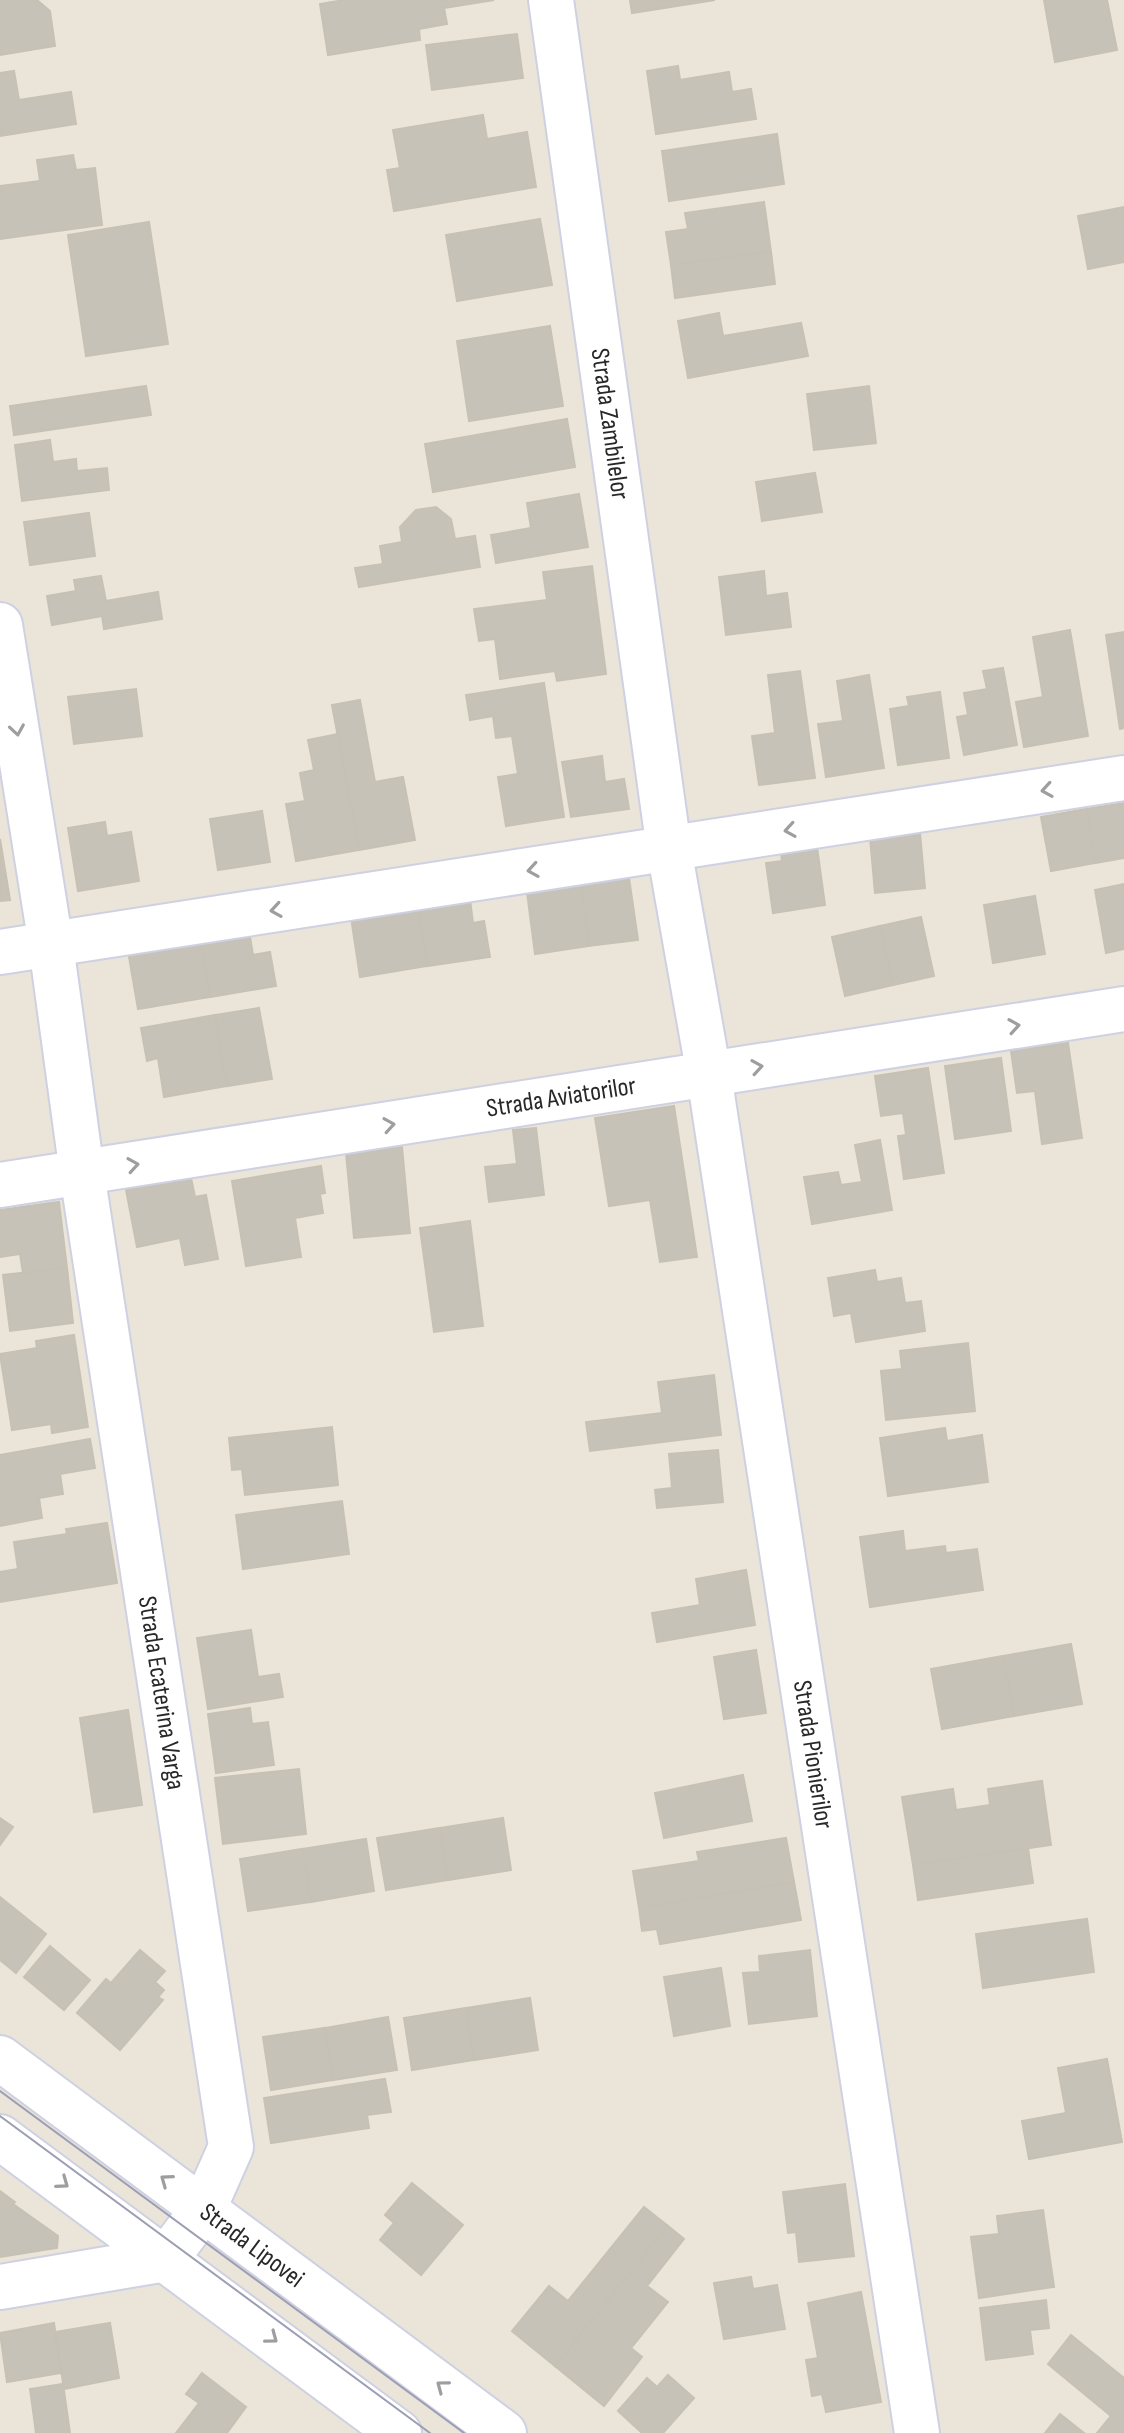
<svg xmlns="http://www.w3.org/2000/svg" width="1124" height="2433" viewBox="0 0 1124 2433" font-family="'Sofia Sans Condensed',sans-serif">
  <rect width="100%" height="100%" fill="#ebe4d9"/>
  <!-- building -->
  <g fill="#c6c2b8" stroke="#c7c1b3" stroke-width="2">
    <polygon points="0,0 37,0 50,11 55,46 0,55"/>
    <polygon points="344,0 494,0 444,8 447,24 419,29 420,40 328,55 320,4"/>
    <polygon points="630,0 715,0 632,13"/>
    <polygon points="1044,0 1107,0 1117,50 1055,62"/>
    <polygon points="517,34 523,78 432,90 426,45"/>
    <polygon points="678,66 680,80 729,72 732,92 751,89 756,119 656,134 647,71"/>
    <polygon points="14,71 19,100 71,92 76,124 0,136 0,73"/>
    <polygon points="483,115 487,139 527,132 536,187 394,211 387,170 400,168 393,130"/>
    <polygon points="777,134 784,184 669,201 662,151"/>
    <polygon points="73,155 76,170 95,168 102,225 0,239 0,186 40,181 37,160"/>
    <polygon points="764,202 771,252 671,265 666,232 688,229 685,213"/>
    <polygon points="1124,207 1124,262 1088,269 1078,216"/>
    <polygon points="540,219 552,285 457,301 446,235"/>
    <polygon points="149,222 168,344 86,356 68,235"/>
    <polygon points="771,252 775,284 675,298 671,265"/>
    <polygon points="719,313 723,336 801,323 808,356 688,378 678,321"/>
    <polygon points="550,326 563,406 469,421 457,341"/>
    <polygon points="146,386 151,415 14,435 10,406"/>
    <polygon points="869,386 876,443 814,450 807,394"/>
    <polygon points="567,419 575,467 433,492 425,444"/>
    <polygon points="50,440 53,462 76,459 77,471 107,468 109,490 22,501 15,445"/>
    <polygon points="815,473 822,512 762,521 756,482"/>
    <polygon points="579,494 588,547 496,563 491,535 531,528 527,503"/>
    <polygon points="436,507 451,519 455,539 475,536 480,567 359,587 355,568 383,564 380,546 402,542 400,527 416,510"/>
    <polygon points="89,513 95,556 30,565 24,522"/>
    <polygon points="592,566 606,674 557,681 555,671 500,679 495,639 479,641 474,609 547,600 543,572"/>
    <polygon points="764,571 766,596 787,593 791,627 726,635 719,577"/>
    <polygon points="101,576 106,601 158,592 162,619 104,629 102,616 52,625 47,596 76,591 74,580"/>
    <polygon points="1070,630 1088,736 1024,747 1016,702 1043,697 1033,637"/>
    <polygon points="1124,632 1124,728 1120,729 1106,635"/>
    <polygon points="1003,668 1017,745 964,755 957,717 968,715 964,693 987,689 983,671"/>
    <polygon points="800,671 815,778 759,785 752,736 775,733 768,675"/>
    <polygon points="869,675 884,768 826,777 818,724 843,721 837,681"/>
    <polygon points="544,683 564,817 506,826 498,777 518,774 512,736 496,738 493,716 470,720 466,695"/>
    <polygon points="136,689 142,736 74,744 68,697"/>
    <polygon points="940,692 949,758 898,765 890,709 909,706 907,697"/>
    <polygon points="360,700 375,782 403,777 415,840 359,850 332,705"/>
    <polygon points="338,734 359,850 296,861 286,804 305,801 300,773 314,770 308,740"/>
    <polygon points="602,756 605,782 624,779 629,809 571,817 562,762"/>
    <polygon points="1124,803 1124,858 1095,863 1086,809"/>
    <polygon points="1086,809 1095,863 1051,871 1041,817"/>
    <polygon points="262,811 270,862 218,870 210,819"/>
    <polygon points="105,822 107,836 131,832 139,881 78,891 68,828"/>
    <polygon points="920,833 925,888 875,893 870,838"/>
    <polygon points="0,839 10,900 0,901"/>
    <polygon points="817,847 825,905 773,913 766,863 782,861 781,853"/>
    <polygon points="629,878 638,940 589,946 581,885"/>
    <polygon points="1124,884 1124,949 1106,953 1095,890"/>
    <polygon points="581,885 589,946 535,954 527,892"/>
    <polygon points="1035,896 1045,954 993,963 984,905"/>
    <polygon points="470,899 473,923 484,921 490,957 427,966 419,907"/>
    <polygon points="419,907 427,966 360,977 351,917"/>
    <polygon points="921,917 934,976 893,985 880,926"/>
    <polygon points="880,926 893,985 845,996 832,937"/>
    <polygon points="249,931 253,955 270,952 276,986 210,997 200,939"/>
    <polygon points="200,939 210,997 138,1009 128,951"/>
    <polygon points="259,1008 272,1079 227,1086 215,1015"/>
    <polygon points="215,1015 227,1086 164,1097 158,1058 147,1061 141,1028"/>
    <polygon points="1068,1043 1082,1138 1042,1144 1035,1091 1017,1093 1011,1051"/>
    <polygon points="1001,1058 1011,1131 955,1139 945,1066"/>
    <polygon points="928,1068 944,1173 904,1179 898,1136 906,1135 903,1113 881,1116 875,1076"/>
    <polygon points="674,1106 697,1257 660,1262 650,1200 609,1206 595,1118"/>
    <polygon points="536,1128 544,1195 489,1202 485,1167 517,1164 513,1130"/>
    <polygon points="880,1140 892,1210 812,1224 804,1177 838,1172 841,1185 862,1182 855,1145"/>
    <polygon points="402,1147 410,1233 354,1238 346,1153"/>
    <polygon points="321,1166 325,1193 320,1194 323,1213 295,1218 301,1257 246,1266 232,1181"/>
    <polygon points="191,1178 195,1197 206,1195 218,1259 185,1265 180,1238 137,1247 126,1190"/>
    <polygon points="59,1202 67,1268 23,1273 20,1254 0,1257 0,1210"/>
    <polygon points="470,1221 483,1326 434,1332 420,1228"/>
    <polygon points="67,1268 73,1323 10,1331 3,1275"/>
    <polygon points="875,1270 877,1282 901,1278 905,1303 921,1301 925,1331 856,1342 851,1313 834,1316 828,1278"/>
    <polygon points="74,1335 88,1427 52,1433 51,1424 12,1430 0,1354 37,1348 36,1341"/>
    <polygon points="968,1343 975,1411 886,1420 881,1371 902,1369 900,1351"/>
    <polygon points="714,1375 721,1435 590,1451 586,1422 662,1413 658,1382"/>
    <polygon points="332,1427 338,1485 245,1495 242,1469 232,1470 229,1438"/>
    <polygon points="945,1428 947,1441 982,1435 988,1482 888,1496 880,1438"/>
    <polygon points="90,1439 95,1468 60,1474 63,1494 39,1498 42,1518 0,1526 0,1455"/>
    <polygon points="718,1450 723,1502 657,1508 655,1490 672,1488 669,1454"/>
    <polygon points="342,1501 349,1554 243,1569 236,1515"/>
    <polygon points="107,1523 117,1583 0,1602 0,1572 18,1569 14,1542 67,1534 66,1529"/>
    <polygon points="903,1531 905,1551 945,1546 946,1553 977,1549 983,1590 870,1607 860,1537"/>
    <polygon points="746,1570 755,1625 657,1642 652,1613 700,1605 696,1579"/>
    <polygon points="251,1630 258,1677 279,1674 283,1697 208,1709 197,1638"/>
    <polygon points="1071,1644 1082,1704 1014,1716 1003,1656"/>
    <polygon points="756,1650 766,1713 724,1719 714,1657"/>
    <polygon points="1003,1656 1014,1716 942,1729 931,1669"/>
    <polygon points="250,1708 252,1724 268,1722 274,1765 216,1773 208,1714"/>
    <polygon points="128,1710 142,1805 94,1812 80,1718"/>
    <polygon points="299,1769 306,1834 223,1844 215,1778"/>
    <polygon points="743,1775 752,1821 664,1838 655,1793"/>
    <polygon points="1042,1781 1051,1845 913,1865 902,1797 953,1789 956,1810 990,1805 988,1789"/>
    <polygon points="0,1818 13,1827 0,1845"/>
    <polygon points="503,1818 511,1870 448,1880 440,1828"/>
    <polygon points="440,1828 448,1880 386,1890 377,1838"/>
    <polygon points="786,1838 794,1882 639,1908 633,1871 699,1861 697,1852"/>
    <polygon points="366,1839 374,1891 311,1902 302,1849"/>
    <polygon points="1028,1848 1033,1883 918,1900 913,1865"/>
    <polygon points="302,1849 311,1902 248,1911 240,1859"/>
    <polygon points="794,1882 801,1920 660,1944 657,1929 642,1931 639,1908"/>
    <polygon points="0,1897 46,1934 16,1973 0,1960"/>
    <polygon points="1087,1919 1094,1972 983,1988 976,1934"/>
    <polygon points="50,1946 90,1980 64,2010 24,1977"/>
    <polygon points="140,1950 165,1971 155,1982 164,1990 158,1997 163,2000 120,2050 77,2013 106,1979 111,1983"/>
    <polygon points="810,1950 817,2016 749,2024 743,1973 760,1972 759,1956"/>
    <polygon points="721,1968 730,2026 674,2036 664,1977"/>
    <polygon points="530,1998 538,2050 474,2060 466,2008"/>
    <polygon points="466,2008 474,2060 412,2070 404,2018"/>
    <polygon points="388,2017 397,2070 333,2080 325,2028"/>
    <polygon points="325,2028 333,2080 271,2090 263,2037"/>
    <polygon points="1107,2059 1122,2142 1029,2159 1022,2121 1066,2113 1058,2068"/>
    <polygon points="385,2079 391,2112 367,2115 369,2128 271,2143 264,2098"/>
    <polygon points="412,2183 463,2225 421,2275 380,2240 394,2223 385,2215"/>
    <polygon points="845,2184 854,2256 799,2262 796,2232 788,2233 783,2192"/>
    <polygon points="0,2191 15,2202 13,2204 58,2236 57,2248 0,2257"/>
    <polygon points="644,2207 668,2226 555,2366 512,2331 549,2286 568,2301"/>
    <polygon points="1043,2210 1054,2287 979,2298 971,2237 999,2234 997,2216"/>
    <polygon points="668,2226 684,2239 647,2286 668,2302 631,2348 642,2357 604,2406 555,2366"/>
    <polygon points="751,2277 753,2289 777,2285 785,2329 724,2339 714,2283"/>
    <polygon points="861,2292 881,2402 826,2412 822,2394 812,2396 806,2360 818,2358 808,2303"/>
    <polygon points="1046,2300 1049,2328 1030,2330 1033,2354 986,2360 980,2308"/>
    <polygon points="54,2323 61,2373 7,2382 0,2333"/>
    <polygon points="110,2323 119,2378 64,2389 55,2332"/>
    <polygon points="1071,2335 1124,2378 1124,2433 1097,2433 1111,2416 1048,2364"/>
    <polygon points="202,2373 246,2407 227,2433 176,2433 199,2403 186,2394"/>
    <polygon points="668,2375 694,2398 663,2433 642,2433 618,2411 647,2378 657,2387"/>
    <polygon points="63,2384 70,2433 36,2433 30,2389"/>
    <polygon points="1060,2414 1084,2433 1045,2433"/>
  </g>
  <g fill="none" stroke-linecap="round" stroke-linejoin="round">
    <!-- minor casing -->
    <g stroke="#ced1e2" stroke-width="48">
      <g id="minor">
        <path id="s1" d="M551,0l118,849 40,226 208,1358"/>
        <path id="s2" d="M0,625l51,320 31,228 149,974 -27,61 -38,51 -166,28"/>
        <polyline points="0,952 1124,778"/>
        <path id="s3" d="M0,1185l1124,-176"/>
        <path id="s4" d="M0,2058l504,375"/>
        <polyline points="0,2137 399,2433"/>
      </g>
    </g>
    <!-- minor -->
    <use href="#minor" stroke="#fff" stroke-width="44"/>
    <!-- tram -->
    <g stroke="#9c9eb4" stroke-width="2">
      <polyline points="0,2091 464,2433"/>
      <polyline points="0,2116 430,2433"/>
    </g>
  </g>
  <!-- one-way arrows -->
  <defs><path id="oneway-chevron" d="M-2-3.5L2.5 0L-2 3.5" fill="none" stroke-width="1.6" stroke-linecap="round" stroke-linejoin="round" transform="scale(2)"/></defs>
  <g stroke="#9e9e9e">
    <use href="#oneway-chevron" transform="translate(17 730) rotate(81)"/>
    <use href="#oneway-chevron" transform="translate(1047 790) rotate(171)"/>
    <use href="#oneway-chevron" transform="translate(790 830) rotate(171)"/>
    <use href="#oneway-chevron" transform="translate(533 870) rotate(171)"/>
    <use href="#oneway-chevron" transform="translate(276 910) rotate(171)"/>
    <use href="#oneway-chevron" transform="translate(1014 1026) rotate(-9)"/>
    <use href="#oneway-chevron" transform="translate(757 1067) rotate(-9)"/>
    <use href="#oneway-chevron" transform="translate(389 1125) rotate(-9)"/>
    <use href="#oneway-chevron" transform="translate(133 1165) rotate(-9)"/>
    <use href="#oneway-chevron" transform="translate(166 2180) rotate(-144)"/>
    <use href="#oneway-chevron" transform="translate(63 2183) rotate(36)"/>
    <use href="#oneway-chevron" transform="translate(272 2338) rotate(37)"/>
    <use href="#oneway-chevron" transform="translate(442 2386) rotate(-143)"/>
  </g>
  <g text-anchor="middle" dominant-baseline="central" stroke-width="6" stroke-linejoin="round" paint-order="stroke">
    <!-- street labels -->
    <g font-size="26" fill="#282828" stroke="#fff">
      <text stroke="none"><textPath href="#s1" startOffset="428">Strada Zambilelor</textPath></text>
      <text stroke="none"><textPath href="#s3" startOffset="568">Strada Aviatorilor</textPath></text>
      <text stroke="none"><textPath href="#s2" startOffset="1080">Strada Ecaterina Varga</textPath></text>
      <text stroke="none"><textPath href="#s1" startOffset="1774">Strada Pionierilor</textPath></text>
      <text stroke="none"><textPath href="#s4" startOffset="314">Strada Lipovei</textPath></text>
    </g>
  </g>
</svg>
